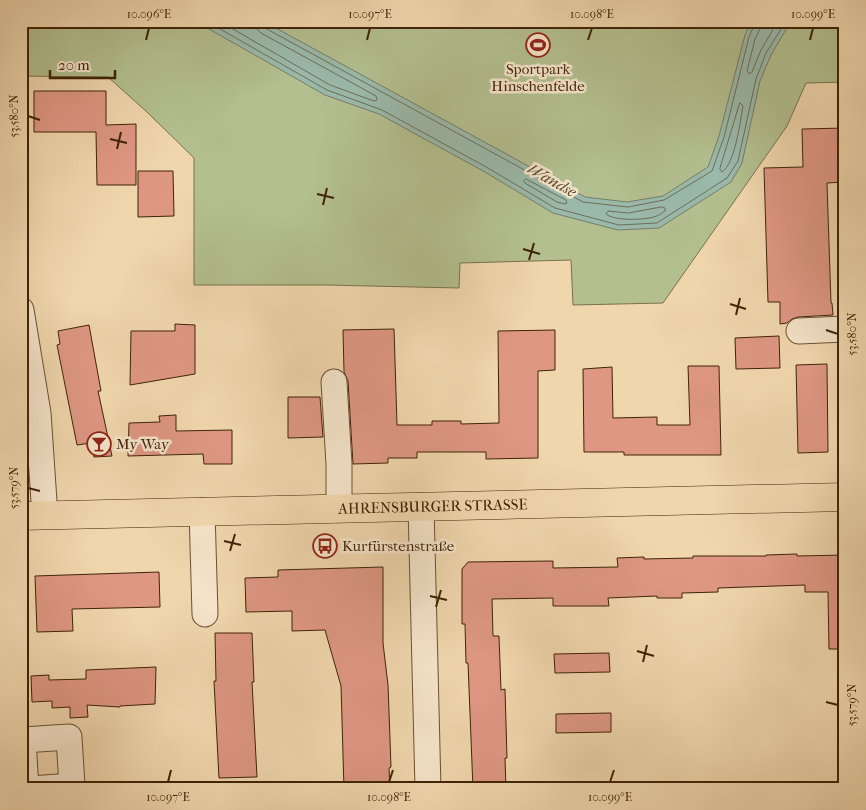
<svg xmlns="http://www.w3.org/2000/svg" width="866" height="810" viewBox="0 0 866 810" font-family="'IM FELL French Canon',serif">
  <rect width="100%" height="100%" fill="#f0d6ad"/>
  <filter id="stains"><feTurbulence type="fractalNoise" baseFrequency=".004" numOctaves="4"/><feColorMatrix values="0 0 0 0 .2 0 0 0 0 .09 0 0 0 0 .02 0 0 0 .5 -.17"/></filter>
  <radialGradient id="worn" r=".72"><stop offset=".6" stop-color="#630" stop-opacity="0"/><stop offset="1" stop-color="#630" stop-opacity=".3"/></radialGradient>
  <!-- green -->
  <polygon fill="#b3bf8f" stroke="#7a714c" points="21,21 845,21 845,82 806,83 787,126 663,303 573,305 571,260 460,263 459,288 326,285 194,285 194,158 148,113 108,77 21,76"/>
  <!-- water -->
  <polygon fill="#9ab9aa" stroke="#767d69" points="195,21 263,21 585,197 627,202 663,196 708,167 719,136 745,35 751,21 791,21 771,55 760,81 742,163 731,182 659,228 618,230 553,213 485,172 379,114 325,95"/>
  <g fill="none" stroke-linecap="round" stroke-linejoin="round">
    <!-- shore -->
    <g stroke="#6d6e59" stroke-width="1">
      <polyline points="206,21 327,90 382,110 488,168 555,208 619,225 657,223 727,178 738,161 756,79 766,53 786,21"/>
      <polyline points="219,21 330,85 374,101 377,100 376,96 261,33 256,28 255,21"/>
      <polyline points="261,21 265,28 583,202 628,207 664,200 712,171 724,137 749,37 756,21"/>
      <polyline points="762,21 761,27 755,39 747,71 749,74 752,72 761,50 778,21"/>
      <path d="M740,103l3,3c-3,16 -8,58 -21,66l-2,-3z"/>
      <polygon points="526,179 566,200 567,203 565,204 557,202 525,183 524,181"/>
      <path d="M662,207l3,1v3c-3,2 -7,5 -11,6 -11,3 -40,4 -48,-3l2,-3 20,2z"/>
    </g>
  </g>
  <!-- building -->
  <g fill="#de9783" stroke="#402308">
    <polygon points="34,91 106,91 106,125 136,124 136,185 97,185 96,132 34,132"/>
    <polygon points="845,128 845,182 827,183 831,303 832,303 833,315 798,317 792,319 787,323 780,324 780,302 768,302 764,168 803,167 802,129"/>
    <polygon points="138,171 173,171 174,216 138,217"/>
    <polygon points="175,324 195,325 195,374 130,385 131,331 175,331"/>
    <polygon points="89,325 101,391 98,391 112,456 94,457 91,443 77,445 57,345 60,344 58,331"/>
    <polygon points="394,329 397,425 432,425 432,421 461,421 461,424 499,423 498,331 555,330 555,370 538,371 538,458 486,459 486,452 417,452 417,458 388,458 388,463 353,464 348,381 344,372 343,330"/>
    <polygon points="779,336 780,368 736,369 735,338"/>
    <polygon points="827,364 828,452 798,453 796,365"/>
    <polygon points="688,366 719,366 721,455 624,455 624,452 584,452 583,369 612,367 613,418 657,417 657,425 690,425"/>
    <polygon points="288,397 320,397 323,437 288,438"/>
    <polygon points="176,415 176,431 232,430 232,464 204,464 203,454 128,456 129,423 160,422 159,416"/>
    <polygon points="797,554 797,556 845,555 845,649 829,649 828,592 805,592 805,585 718,588 718,592 682,593 682,598 657,598 657,596 608,598 609,606 553,606 553,598 492,599 493,636 499,636 501,690 505,689 507,758 505,758 506,789 473,789 468,663 466,663 465,624 462,624 462,569 468,562 553,561 553,568 618,567 617,558 644,557 644,559 693,558 693,556 766,556 766,555"/>
    <polygon points="383,567 383,643 388,685 391,767 389,768 390,789 344,789 341,686 325,630 292,631 292,611 246,612 245,578 278,577 278,570"/>
    <polygon points="159,572 160,607 72,609 73,631 37,632 35,576"/>
    <polygon points="215,633 252,633 254,682 252,682 257,777 219,778 214,681 216,681"/>
    <polygon points="609,653 610,672 555,673 554,654"/>
    <polygon points="156,667 155,704 120,706 120,707 87,705 88,717 70,718 70,707 52,708 52,701 32,702 31,676 49,675 49,680 86,679 86,670"/>
    <polygon points="611,713 611,732 556,733 556,714"/>
  </g>
  <g fill="none" stroke-linecap="round" stroke-linejoin="round">
    <!-- minor casing -->
    <g stroke="#6c5031" stroke-width="27">
      <g id="minor">
        <polyline points="21,310 38,413 45,516"/>
        <polyline points="799,331 845,329"/>
        <polyline points="334,382 339,464 339,508"/>
        <polyline points="421,506 428,789"/>
        <polyline points="202,511 205,614"/>
        <polyline points="26,789 23,740 69,737 72,786 31,789"/>
      </g>
    </g>
    <!-- major casing -->
    <g stroke="#402308" stroke-width="29">
      <g id="major">
        <path id="s1" d="M21,516l824,-19"/>
      </g>
    </g>
    <!-- minor -->
    <use href="#minor" stroke="#f5e4ca" stroke-width="25"/>
    <!-- major -->
    <use href="#major" stroke="#f0d6ad" stroke-width="28"/>
  </g>
  <!-- ticks -->
  <path fill="none" stroke="#402308" stroke-width="2" d="M146,40l3,-12M367,40l3,-12M588,40l4,-12M810,40l3,-12M28,116l12,4M110,139l17,4M117,149l4,-17M317,194l17,4M323,205l4,-17M523,249l17,5M529,260l5,-17M730,304l16,5M736,315l4,-17M826,330l12,4M28,488l12,3M224,541l17,4M230,551l5,-17M430,596l17,4M436,607l5,-17M637,651l17,5M643,662l4,-17M826,702l12,3M168,782l3,-12M389,782l4,-12M610,782l4,-12"/>
  <!-- icons -->
  <defs>
    <g id="stadium-ring" transform="scale(1.25)"><circle r="9.5" fill="#f5e4ca" stroke="#8f2418" stroke-width="1.5"/><path d="M0-5a6.5 5 0 1 0 0 10a6.5 5 0 1 0 0-10ZM-3.5-1.8h7v3.6h-7Z" fill="#8f2418"/></g>
    <g id="bar-ring" transform="scale(1.25)"><circle r="9.5" fill="#f5e4ca" stroke="#8f2418" stroke-width="1.5"/><path d="M-6-5H6L.8 .8V4.5H3.5V6h-7V4.5H-.8V.8Z" fill="#8f2418"/></g>
    <g id="bus-ring" transform="scale(1.25)"><circle r="9.5" fill="#f5e4ca" stroke="#8f2418" stroke-width="1.5"/><path d="M-5-6H5V4H4V6H2V4H-2V6H-4V4H-5ZM-3.5-4V0h7V-4ZM-3.5 1.2v1.5H-2V1.2ZM2 1.2v1.5H3.5V1.2Z" fill="#8f2418"/></g>
  </defs>
  <g fill-rule="evenodd">
    <use href="#stadium-ring" x="538" y="45"/>
    <use href="#bar-ring" x="99" y="444"/>
    <use href="#bus-ring" x="325" y="546"/>
  </g>
  <g text-anchor="middle" dominant-baseline="central" stroke-width="5" stroke-linejoin="round" paint-order="stroke">
    <!-- poi labels -->
    <g font-size="15" fill="#402308" stroke="#f5e4ca" text-anchor="start">
      <text x="538" y="69" text-anchor="middle">Sportpark<tspan x="538" dy="17">Hinschenfelde</tspan></text>
      <text x="116" y="444">My Way</text>
      <text x="342" y="546">Kurfürstenstraße</text>
    </g>
    <!-- street labels -->
    <g font-size="15" fill="#402308" stroke="#f5e4ca">
      <text stroke="none"><textPath href="#s1" startOffset="412">AHRENSBURGER STRASSE</textPath></text>
    </g>
    <!-- water labels -->
    <g font-size="16" font-style="italic" fill="#564830" stroke="#f5e4ca">
      <text transform="translate(552 180) rotate(29)">Wandse</text>
    </g>
  </g>
  <!-- margin -->
  <rect width="866" height="810" fill="none" stroke="#f0d6ad" stroke-width="55"/>
  <!-- scale -->
  <path d="M50 70v8h65v-8" fill="none" stroke="#402308" stroke-width="2.5"/>
  <text x="58" y="70" font-size="15" fill="#402308" stroke="#f5e4ca" stroke-width="4" paint-order="stroke">20 m</text>
  <rect x="28" y="28" width="810" height="754" fill="none" stroke="#402308" stroke-width="2"/>
  <g font-size="12" text-anchor="middle" fill="#402308">
    <text x="149" y="18">10.096°E</text>
    <text x="370" y="18">10.097°E</text>
    <text x="592" y="18">10.098°E</text>
    <text x="813" y="18">10.099°E</text>
    <text transform="translate(14 116) rotate(-90)" y="4">53.580°N</text>
    <text transform="translate(852 334) rotate(-90)" y="4">53.580°N</text>
    <text transform="translate(14 488) rotate(-90)" y="4">53.579°N</text>
    <text transform="translate(852 705) rotate(-90)" y="4">53.579°N</text>
    <text x="168" y="801">10.097°E</text>
    <text x="389" y="801">10.098°E</text>
    <text x="610" y="801">10.099°E</text>
  </g>
  <rect width="100%" height="100%" filter="url(#stains)"/>
  <rect width="100%" height="100%" fill="url(#worn)"/>
</svg>
